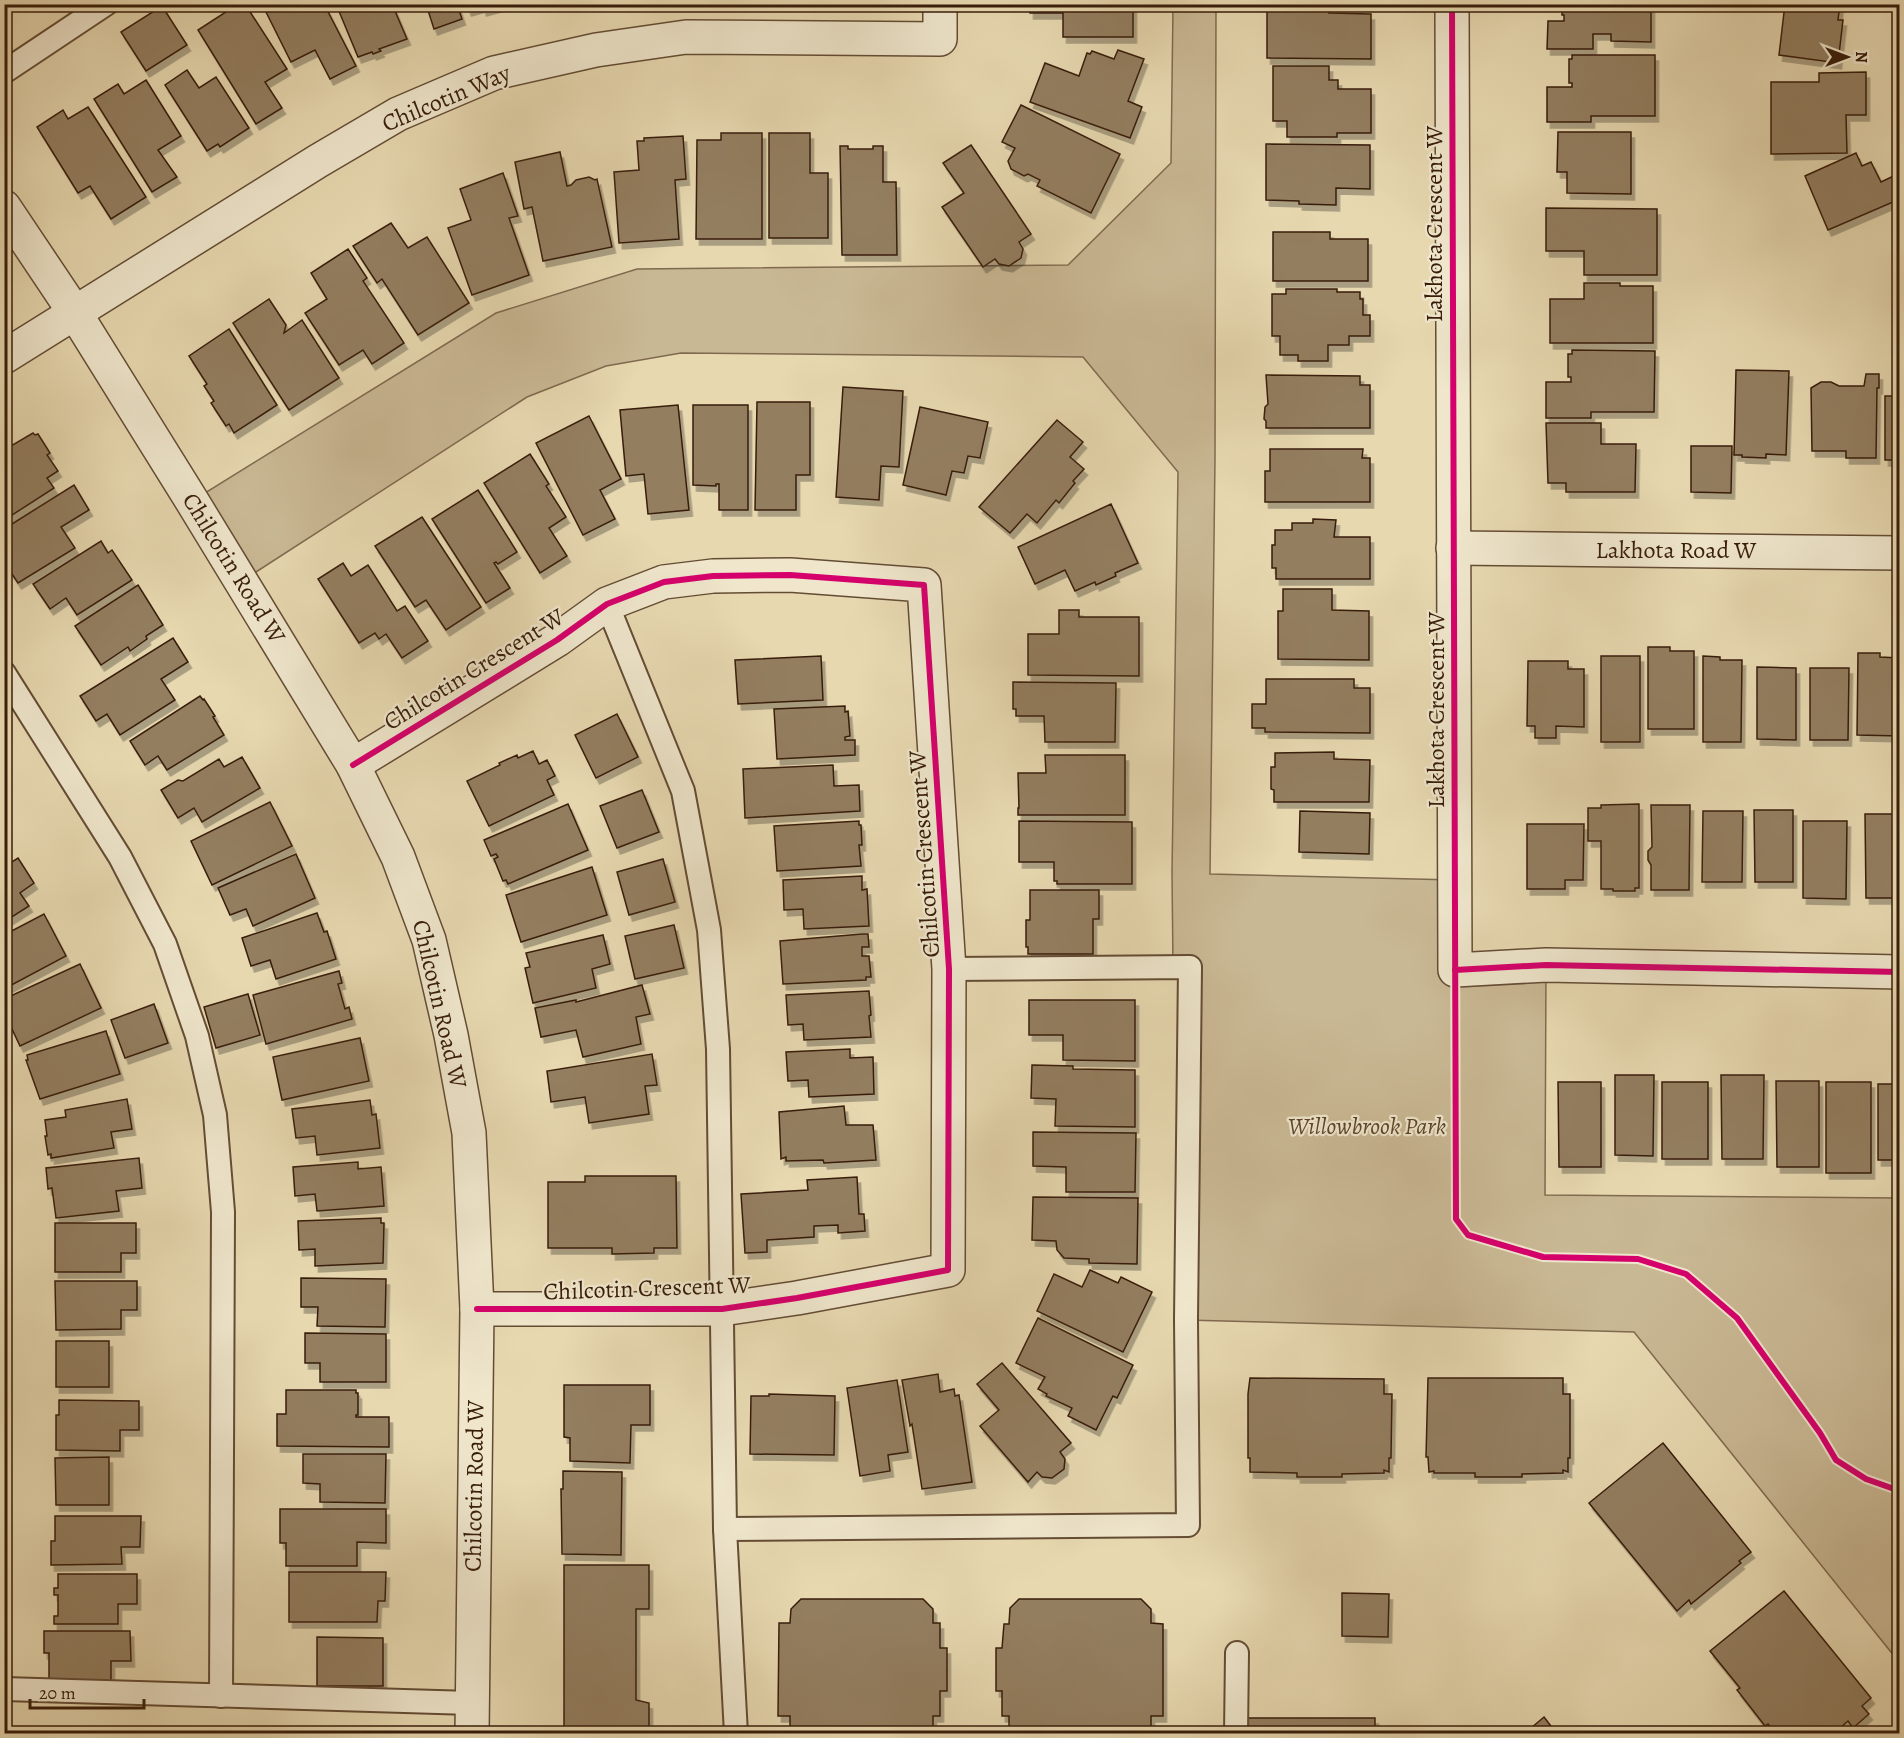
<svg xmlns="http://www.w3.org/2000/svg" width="1904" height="1738" viewBox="0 0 1904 1738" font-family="Alegreya,serif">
  <defs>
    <filter id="shadow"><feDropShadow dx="3.5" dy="6" stdDeviation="0" flood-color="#0004"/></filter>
  </defs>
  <rect width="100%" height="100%" fill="#e7d8b0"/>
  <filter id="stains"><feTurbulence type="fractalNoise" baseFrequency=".00333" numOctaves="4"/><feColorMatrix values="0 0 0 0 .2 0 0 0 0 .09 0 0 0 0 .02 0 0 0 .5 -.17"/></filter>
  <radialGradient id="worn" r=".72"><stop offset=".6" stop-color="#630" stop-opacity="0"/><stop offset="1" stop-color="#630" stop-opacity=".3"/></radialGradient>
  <!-- green -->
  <polygon fill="#c9b894" stroke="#806a4f" stroke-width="1.5" points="1173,5 1216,5 1215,458 1210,874 1455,880 1455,970 1546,965 1545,1195 1899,1198 1899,1662 1634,1332 1186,1320 1190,967 1173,967 1172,873 1178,472 1083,357 681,353 606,366 527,397 242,581 192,501 496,313 637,269 1068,265 1171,163"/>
  <!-- building -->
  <g fill="#937e60" stroke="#381d0a" stroke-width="1.5" filter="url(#shadow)">
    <polygon points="238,4 245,4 287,69 265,82 282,108 256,124 198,30"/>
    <polygon points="262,4 324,4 356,66 330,79 315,50 291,62"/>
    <polygon points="336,4 392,4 407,39 379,49 381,51 373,54 372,52 358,57"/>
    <polygon points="426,4 457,4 462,19 434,29"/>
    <polygon points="466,4 505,4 483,10 482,6 468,10"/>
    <polygon points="1030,4 1133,4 1133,37 1063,37 1063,13 1030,13"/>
    <polygon points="1562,4 1651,4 1651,42 1611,41 1611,34 1593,34 1593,49 1547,49 1548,21 1564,21 1564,15 1562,15"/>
    <polygon points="1785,4 1840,4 1838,20 1843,20 1838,63 1779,55"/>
    <polygon points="1267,5 1329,5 1329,13 1371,14 1371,59 1267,58"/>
    <polygon points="162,6 187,45 146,71 121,32"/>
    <polygon points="1118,50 1144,59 1128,101 1142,107 1130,138 1030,102 1045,63 1079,76 1087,53 1090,54 1092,51 1114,59"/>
    <polygon points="1572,55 1655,55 1655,116 1591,116 1591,122 1547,122 1547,87 1572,87 1572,83 1569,83 1569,59 1572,59"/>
    <polygon points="1273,66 1329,66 1329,80 1338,80 1338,89 1371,89 1371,133 1337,133 1337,137 1287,137 1287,121 1273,121"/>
    <polygon points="187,70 199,88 216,77 249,128 220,147 218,144 207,151 165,85"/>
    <polygon points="1866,72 1866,115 1846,115 1847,153 1771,154 1771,82 1819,82 1819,73"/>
    <polygon points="146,80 181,136 158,150 177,177 152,192 94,99 118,84 124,94"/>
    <polygon points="1021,105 1120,154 1091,213 1037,186 1040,180 1028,174 1024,176 1011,169 1008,161 1015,148 1002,142"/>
    <polygon points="88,107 146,197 111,219 90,186 78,193 37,127 63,110 68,119"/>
    <polygon points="1558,132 1631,132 1631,194 1567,193 1567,172 1557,172"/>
    <polygon points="721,133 762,133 762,239 696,239 697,140 721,140"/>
    <polygon points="769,133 810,133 810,173 828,173 828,238 769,238"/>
    <polygon points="683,136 686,179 675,180 679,239 619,243 614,172 639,170 637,141 644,141 644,138"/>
    <polygon points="1266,144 1370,145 1370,189 1336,188 1336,205 1299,204 1299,201 1266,200"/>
    <polygon points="971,145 1031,234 1019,242 1023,249 1021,258 1009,266 999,264 995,259 983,267 942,207 964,193 943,163"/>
    <polygon points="840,146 848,146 848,149 873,149 873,146 883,146 883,182 896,182 897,255 842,255"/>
    <polygon points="560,152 567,186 571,185 576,180 589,177 595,180 597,179 612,247 543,261 532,207 524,209 515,162"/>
    <polygon points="1856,153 1862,166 1871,162 1881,182 1900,173 1900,199 1828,230 1805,176"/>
    <polygon points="503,173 518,216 509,218 529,275 472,295 448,228 471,220 460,189"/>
    <polygon points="1546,208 1657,209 1657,275 1584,275 1584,251 1546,251"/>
    <polygon points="391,223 408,248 427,237 469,303 418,335 382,279 377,283 353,246"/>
    <polygon points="1273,232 1330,232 1330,239 1368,239 1368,281 1273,281"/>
    <polygon points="348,249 367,278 363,281 404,343 372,364 363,350 339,365 305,313 327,299 311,273"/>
    <polygon points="1584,283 1620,283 1620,286 1653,286 1653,343 1550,343 1550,299 1584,299"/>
    <polygon points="1286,289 1337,289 1337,292 1360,292 1360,299 1363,299 1363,315 1370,315 1370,336 1349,336 1349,345 1328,345 1328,361 1298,361 1298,355 1280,355 1280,336 1272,336 1272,294 1286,294"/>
    <polygon points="269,299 286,325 284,333 302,320 339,378 289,410 233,323"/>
    <polygon points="229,329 277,405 234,433 229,424 226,426 211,403 214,401 204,386 207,384 189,356"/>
    <polygon points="1572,350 1655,351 1654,412 1591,412 1591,418 1546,418 1546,382 1571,382 1571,377 1568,377 1568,354 1572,354"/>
    <polygon points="1736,370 1789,371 1786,455 1766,454 1766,458 1742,457 1742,455 1734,455"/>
    <polygon points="1866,374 1879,374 1879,388 1877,388 1876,458 1846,458 1846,451 1812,451 1811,388 1821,382 1831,382 1839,386 1864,386"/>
    <polygon points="1266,375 1360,376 1360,385 1370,385 1370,428 1266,428 1266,421 1264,419 1265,407 1268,404"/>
    <polygon points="843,387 903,391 899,467 881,466 879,500 836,497"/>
    <rect x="1885" y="396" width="15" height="64"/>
    <polygon points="757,402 810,402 810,475 796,475 796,510 755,510"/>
    <polygon points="678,405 689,510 648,514 644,474 626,476 620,410"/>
    <polygon points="693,405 748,405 748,510 719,510 719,484 716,484 716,486 693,485"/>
    <polygon points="920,407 988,422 980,458 968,456 964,473 952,471 946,495 903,485"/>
    <polygon points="589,416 621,479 600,490 615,519 583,535 536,443"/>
    <polygon points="1057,420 1083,442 1070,457 1084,469 1073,481 1075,483 1059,503 1056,500 1037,523 1027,514 1010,533 979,507"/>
    <polygon points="1546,423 1601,423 1601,444 1636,444 1635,492 1566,492 1566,483 1548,483"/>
    <polygon points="33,433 35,435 38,434 50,453 47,455 58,471 47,478 54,488 6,519 4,448 6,449"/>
    <polygon points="1691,446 1732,446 1731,493 1691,492"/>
    <polygon points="1270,449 1363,449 1362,458 1370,458 1370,502 1265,502 1265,471 1270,471"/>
    <polygon points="530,454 549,484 546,486 566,517 549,528 567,556 540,573 484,483"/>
    <polygon points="74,485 89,510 61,527 75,548 18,583 4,562 4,529"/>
    <polygon points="478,490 517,552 498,564 496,562 494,563 510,588 486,603 432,519"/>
    <polygon points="1111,504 1138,563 1115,573 1116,576 1096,585 1095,582 1075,591 1065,570 1035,584 1018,547"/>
    <polygon points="422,517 481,607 446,630 426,600 415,607 375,546"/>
    <polygon points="1313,519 1336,520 1334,537 1370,537 1370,579 1276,579 1276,568 1272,568 1272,545 1275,545 1275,530 1292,530 1292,523 1313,523"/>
    <polygon points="101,541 108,553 112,550 132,580 77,615 66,598 50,609 33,584"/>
    <polygon points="343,563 351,576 368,565 397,611 405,606 428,641 402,658 386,634 379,639 375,633 359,643 318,579"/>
    <polygon points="138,585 163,625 146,636 147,639 130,651 128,647 101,665 75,626"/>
    <polygon points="1283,589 1332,589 1332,610 1369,611 1369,660 1278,659 1278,611 1283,611"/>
    <polygon points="1059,610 1079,610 1079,617 1139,617 1139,676 1028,675 1028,634 1059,634"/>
    <polygon points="173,638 188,662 161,679 175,700 120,735 107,714 96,721 80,696"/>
    <polygon points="1648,647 1670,647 1670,651 1694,651 1694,729 1648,729"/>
    <polygon points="1858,653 1880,653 1880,657 1900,658 1900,736 1857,735"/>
    <polygon points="821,656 823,700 738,704 735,660"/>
    <rect x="1601" y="656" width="39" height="86"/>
    <polygon points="1703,656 1720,657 1720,660 1742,660 1741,742 1703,742"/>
    <polygon points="1528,661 1568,661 1568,669 1584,669 1584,727 1556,726 1556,738 1535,738 1535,726 1527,726"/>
    <polygon points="1757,667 1796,668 1796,740 1757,739"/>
    <polygon points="1810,668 1849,668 1848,740 1810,740"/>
    <polygon points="1266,679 1354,679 1354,688 1370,688 1370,733 1265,732 1265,728 1252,728 1252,704 1266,704"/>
    <polygon points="1013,682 1116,683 1115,742 1045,742 1044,716 1016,716 1016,709 1013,709"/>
    <polygon points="200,696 203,700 204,699 215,716 213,717 224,735 167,770 158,756 145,765 130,741"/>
    <polygon points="845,706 845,712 848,711 850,736 845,737 845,740 855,740 855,755 777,759 774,709"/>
    <polygon points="617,714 638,757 596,778 575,735"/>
    <polygon points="533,751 539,764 547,760 555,776 547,780 554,795 489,826 467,781 500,765 499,763 517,755 518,758"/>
    <polygon points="1334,752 1334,759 1370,760 1369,802 1274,802 1274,790 1271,789 1271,767 1275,767 1275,753"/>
    <polygon points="1045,755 1125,755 1125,815 1018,815 1018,808 1019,808 1018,773 1046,773"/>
    <polygon points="242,757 260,788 202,822 194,808 178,818 161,790 178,780 183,781 219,759 224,767"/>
    <polygon points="833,765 834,786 859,785 860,811 745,818 743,769"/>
    <polygon points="642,790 659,832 617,848 600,806"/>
    <polygon points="270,802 292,846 212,885 191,841"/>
    <polygon points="568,804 588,850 508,884 506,880 503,881 494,859 498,857 496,854 491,856 484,840"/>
    <polygon points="1639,804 1639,888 1635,888 1635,891 1613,891 1613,889 1601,889 1601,841 1588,841 1588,808 1601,808 1601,805"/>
    <polygon points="1651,805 1690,805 1689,890 1651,890 1651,865 1648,860 1648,851 1652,847"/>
    <polygon points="1754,810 1793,810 1793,882 1755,882"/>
    <polygon points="1300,811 1370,813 1369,854 1299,852"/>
    <polygon points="1703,811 1743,811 1742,882 1702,882"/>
    <polygon points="1865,814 1900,814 1900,898 1866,898"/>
    <polygon points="859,821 859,825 861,825 862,845 859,845 861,866 777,871 774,826"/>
    <polygon points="1019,821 1132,822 1132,884 1057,884 1057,881 1054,881 1054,862 1019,862"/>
    <polygon points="1803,821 1847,821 1846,899 1803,898"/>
    <polygon points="1527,824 1584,824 1583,880 1565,880 1565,889 1527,889"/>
    <polygon points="296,854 315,898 253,926 246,909 230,915 218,888"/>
    <polygon points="18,858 34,883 20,893 29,906 4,922 4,867"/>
    <polygon points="663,859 675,902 629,915 617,872"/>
    <polygon points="592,867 607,915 521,942 506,895"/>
    <polygon points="862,876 862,890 867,889 869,926 804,929 803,909 784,910 783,880"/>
    <polygon points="1030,890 1099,890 1099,919 1093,919 1093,954 1028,954 1028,947 1026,947 1026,920 1030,920"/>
    <polygon points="317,913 324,932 327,931 336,959 276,979 270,960 251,966 242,938"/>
    <polygon points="44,914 66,956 4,989 4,935"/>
    <polygon points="674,925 684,968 635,979 625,936"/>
    <polygon points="862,934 868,934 869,947 862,947 862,956 869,956 871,977 866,977 866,980 783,984 780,941"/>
    <polygon points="603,935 610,964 592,969 596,988 533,1003 525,968 530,967 526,953"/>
    <polygon points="80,964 101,1008 20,1046 4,1012 4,999"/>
    <polygon points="339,971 342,983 338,984 345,1009 349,1007 352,1019 266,1044 253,995"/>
    <polygon points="642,985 650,1014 636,1017 641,1044 583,1057 576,1030 541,1037 535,1008 576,1000 576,1002"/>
    <polygon points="869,991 871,1015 869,1016 871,1037 804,1040 803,1024 788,1025 786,995"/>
    <polygon points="248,994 260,1035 216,1048 204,1007"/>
    <polygon points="1029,1000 1135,1000 1135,1061 1063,1060 1063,1035 1029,1035"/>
    <polygon points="154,1004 168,1043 125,1058 111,1020"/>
    <polygon points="106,1031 120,1074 40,1099 26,1060 28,1060 27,1055"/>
    <polygon points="360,1038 369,1081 282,1100 273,1057"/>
    <polygon points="850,1049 850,1058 873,1057 874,1094 809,1097 808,1080 788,1081 786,1052"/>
    <polygon points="652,1054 657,1085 645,1086 649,1114 589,1123 585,1097 551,1102 547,1071"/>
    <polygon points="1032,1065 1073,1066 1073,1069 1135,1070 1135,1127 1055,1126 1056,1099 1031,1098"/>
    <polygon points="1615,1075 1654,1075 1653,1156 1615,1155"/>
    <polygon points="1721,1075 1764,1075 1763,1159 1722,1159"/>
    <polygon points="1776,1081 1819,1081 1819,1167 1777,1167"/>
    <polygon points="1558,1082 1601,1082 1601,1167 1559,1167"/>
    <rect x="1662" y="1082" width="46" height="77"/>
    <rect x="1826" y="1082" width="45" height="91"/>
    <rect x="1878" y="1084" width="22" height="76"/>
    <polygon points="127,1099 132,1129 111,1132 114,1148 51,1158 51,1154 48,1155 45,1136 47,1136 45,1120 66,1117 65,1110"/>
    <polygon points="370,1100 372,1115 376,1114 380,1148 317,1155 315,1136 296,1138 292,1109"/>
    <polygon points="844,1106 846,1125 873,1125 876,1160 824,1163 823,1160 786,1161 786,1157 781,1159 779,1112"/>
    <polygon points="1033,1132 1136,1133 1135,1192 1066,1192 1066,1167 1033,1166"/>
    <polygon points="139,1158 142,1188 116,1191 119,1211 56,1218 52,1188 48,1189 46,1168"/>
    <polygon points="358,1162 358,1169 381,1167 384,1206 317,1211 315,1194 295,1196 293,1167"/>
    <polygon points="585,1176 676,1176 677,1248 654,1248 654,1253 612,1254 612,1248 548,1248 548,1182 585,1182"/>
    <polygon points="857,1177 859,1214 864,1214 865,1231 838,1233 838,1225 814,1226 814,1237 767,1240 767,1252 745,1253 741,1194 808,1190 807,1180"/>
    <polygon points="1033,1197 1138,1198 1137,1264 1089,1263 1089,1259 1064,1258 1057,1250 1056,1241 1032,1240"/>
    <polygon points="381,1218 381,1223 384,1223 383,1263 315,1266 315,1249 299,1250 298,1221"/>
    <polygon points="55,1223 136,1223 136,1253 121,1253 121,1272 55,1272"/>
    <polygon points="1090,1270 1118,1283 1121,1277 1152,1292 1123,1352 1037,1311 1054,1274 1082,1287"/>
    <polygon points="301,1278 386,1279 385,1327 317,1326 318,1307 301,1307"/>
    <polygon points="55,1281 137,1281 137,1310 121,1310 121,1329 56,1330"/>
    <polygon points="1038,1318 1133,1365 1117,1398 1113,1396 1096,1430 1068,1416 1072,1408 1046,1396 1047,1394 1038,1389 1045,1377 1016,1363"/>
    <polygon points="305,1333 386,1334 386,1382 320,1382 320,1363 305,1363"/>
    <rect x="56" y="1341" width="53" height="46"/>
    <polygon points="1002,1363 1071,1443 1060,1452 1065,1459 1064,1469 1052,1478 1042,1477 1037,1472 1028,1482 980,1426 999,1410 977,1384"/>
    <polygon points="938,1374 940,1392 954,1389 955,1396 959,1395 972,1482 922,1489 912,1424 910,1426 902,1380"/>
    <polygon points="1250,1378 1384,1379 1384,1394 1392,1394 1391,1458 1389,1458 1389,1472 1384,1470 1384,1473 1342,1474 1342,1477 1297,1477 1297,1473 1250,1472 1250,1458 1248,1458 1248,1394"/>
    <polygon points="1428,1378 1563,1378 1563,1394 1570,1394 1570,1458 1568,1458 1568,1472 1563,1470 1563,1473 1522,1474 1522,1477 1475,1477 1475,1473 1434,1473 1434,1471 1429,1472 1428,1457 1426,1457"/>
    <polygon points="897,1380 908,1452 888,1455 890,1471 860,1476 847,1388"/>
    <polygon points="564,1385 650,1385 650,1425 631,1425 630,1463 570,1461 570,1438 564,1437"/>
    <polygon points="286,1390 356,1390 356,1393 358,1393 358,1415 356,1415 356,1417 389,1417 389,1447 277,1446 277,1414 286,1414"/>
    <polygon points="769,1394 835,1396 834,1455 750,1454 751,1396 769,1396"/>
    <polygon points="59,1400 139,1401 139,1430 120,1430 120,1451 56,1450 56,1415 59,1415"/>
    <polygon points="1663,1443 1751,1552 1739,1561 1741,1563 1691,1604 1689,1600 1677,1611 1589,1503"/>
    <polygon points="303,1454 386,1454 385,1503 320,1502 320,1484 303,1483"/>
    <polygon points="109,1457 109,1505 56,1505 55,1458"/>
    <polygon points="563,1471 622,1472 621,1555 562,1554 561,1489 563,1489"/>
    <polygon points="280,1509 386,1509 386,1543 357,1542 357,1566 286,1566 286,1543 280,1543"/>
    <polygon points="55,1516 141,1516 140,1547 121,1547 122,1564 51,1565 51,1541 55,1541"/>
    <polygon points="564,1565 649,1565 649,1609 636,1609 636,1700 649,1703 649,1734 564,1734"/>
    <polygon points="289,1572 386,1572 385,1601 378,1601 377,1622 289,1622"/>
    <polygon points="58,1574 137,1574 137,1604 118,1604 118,1624 54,1624 54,1616 58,1616 58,1595 54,1595 54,1588 58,1588"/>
    <polygon points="1784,1591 1871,1698 1862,1706 1869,1714 1853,1728 1848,1721 1833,1734 1776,1734 1768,1724 1765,1726 1737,1690 1740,1688 1710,1651"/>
    <polygon points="1342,1593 1389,1594 1388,1637 1342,1636"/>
    <polygon points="801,1599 923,1599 933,1609 933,1623 940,1623 940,1648 947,1648 947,1691 940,1691 940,1716 933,1716 933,1731 930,1734 793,1734 790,1731 790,1716 778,1716 779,1623 790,1623 791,1609"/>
    <polygon points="1019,1599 1141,1599 1151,1609 1151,1623 1163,1624 1163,1716 1151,1716 1151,1732 1149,1734 1011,1734 1009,1731 1009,1716 1002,1716 1002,1691 996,1691 996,1648 1002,1648 1004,1624 1009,1624 1010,1608"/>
    <polygon points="44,1631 130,1631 131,1661 111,1661 111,1681 49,1681 49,1653 44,1653"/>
    <polygon points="317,1637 383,1638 383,1686 317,1686"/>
    <polygon points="1544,1717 1557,1734 1524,1734"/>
    <rect x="1247" y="1718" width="128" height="16"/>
    <polygon points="127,1729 171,1730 171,1734 127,1734"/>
  </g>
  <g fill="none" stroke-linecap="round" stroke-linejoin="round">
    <!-- lane casing -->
    <g stroke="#644c34" stroke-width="26">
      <g id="lane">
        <polyline points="4,72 106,4"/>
        <polyline points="607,604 683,791 709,930 718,1049 725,1529 736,1734"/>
        <polyline points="4,673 120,857 165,944 197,1036 215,1115 223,1212 221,1696"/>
        <polyline points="725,1529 1188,1525 1186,1320 1190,967 949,969"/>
        <polyline points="4,1689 471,1703"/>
        <polyline points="1236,1734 1237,1653"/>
      </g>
    </g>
    <!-- street casing -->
    <g stroke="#644c34" stroke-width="36">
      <g id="street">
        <polyline points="1452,4 1455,970 1546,965 1900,972"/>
        <polyline points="4,207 75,313 192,501 353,765 398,857 429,940 451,1035 469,1133 477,1309 472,1734"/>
        <polyline points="4,357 318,161 398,114 494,73 596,50 686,37 940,39 940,4"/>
        <polyline points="1453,548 1900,553"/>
        <polyline points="353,765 557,640 607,604 664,582 713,576 790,575 924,585 949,969 948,1270 797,1298 722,1309 477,1309"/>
      </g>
    </g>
    <!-- lane -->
    <use href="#lane" stroke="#efe6cc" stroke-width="22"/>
    <!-- street -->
    <use href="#street" stroke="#efe6cc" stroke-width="33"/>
    <!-- cycleway casing -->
    <g stroke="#efe6cc" stroke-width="10">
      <g id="cycleway">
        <polyline points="1452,4 1456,1219 1468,1235 1543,1257 1638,1259 1686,1274 1737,1318 1820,1433 1836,1460 1866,1479 1900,1491"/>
        <polyline points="353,765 557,640 607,604 664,582 713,576 790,575 924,585 949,969 948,1270 797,1298 722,1309 477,1309"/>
        <polyline points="1455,970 1546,965 1900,972"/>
      </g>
    </g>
    <!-- cycleway -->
    <use href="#cycleway" stroke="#d6006c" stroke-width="6"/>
  </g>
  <g text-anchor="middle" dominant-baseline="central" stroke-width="4.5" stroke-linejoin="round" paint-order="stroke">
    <!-- street labels -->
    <g font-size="24" fill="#381d0a" stroke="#efe6cc">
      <text transform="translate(446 98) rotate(-23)">Chilcotin Way</text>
      <text transform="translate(1434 224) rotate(-90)">Lakhota Crescent W</text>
      <text x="1676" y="550">Lakhota Road W</text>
      <text transform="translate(234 568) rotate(58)">Chilcotin Road W</text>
      <text transform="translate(474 669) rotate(-32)">Chilcotin Crescent W</text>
      <text transform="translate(1436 710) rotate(-90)">Lakhota Crescent W</text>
      <text transform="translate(924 854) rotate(-94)">Chilcotin Crescent W</text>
      <text transform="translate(440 1004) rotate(77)">Chilcotin Road W</text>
      <text transform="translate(647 1288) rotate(-2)">Chilcotin Crescent W</text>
      <text transform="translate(474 1486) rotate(-89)">Chilcotin Road W</text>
    </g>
    <!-- park labels -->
    <g font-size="24" font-style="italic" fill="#5c442c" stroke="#efe6cc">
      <text x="1367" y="1126">Willowbrook Park</text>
    </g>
  </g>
  <!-- margin -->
  <rect width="1904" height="1738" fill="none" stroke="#e7d8b0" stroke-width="24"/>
  <rect x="6" y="6" width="1892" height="1726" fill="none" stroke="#381d0a" stroke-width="3"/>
  <rect x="12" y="12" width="1880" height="1714" fill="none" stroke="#381d0a" stroke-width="1.5"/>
  <!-- north arrow -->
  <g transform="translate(1847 57) rotate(90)" stroke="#efe6cc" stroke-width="4.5" paint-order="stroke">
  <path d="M0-4.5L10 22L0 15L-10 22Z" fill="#381d0a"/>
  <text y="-9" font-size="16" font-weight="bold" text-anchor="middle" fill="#381d0a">N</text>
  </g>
  <!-- scale -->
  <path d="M30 1699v9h114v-9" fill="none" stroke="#381d0a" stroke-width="3"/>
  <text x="39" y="1699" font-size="18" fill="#381d0a" stroke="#efe6cc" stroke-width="4.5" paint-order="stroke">20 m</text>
  <rect width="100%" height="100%" filter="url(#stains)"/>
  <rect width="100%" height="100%" fill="url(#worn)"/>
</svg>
